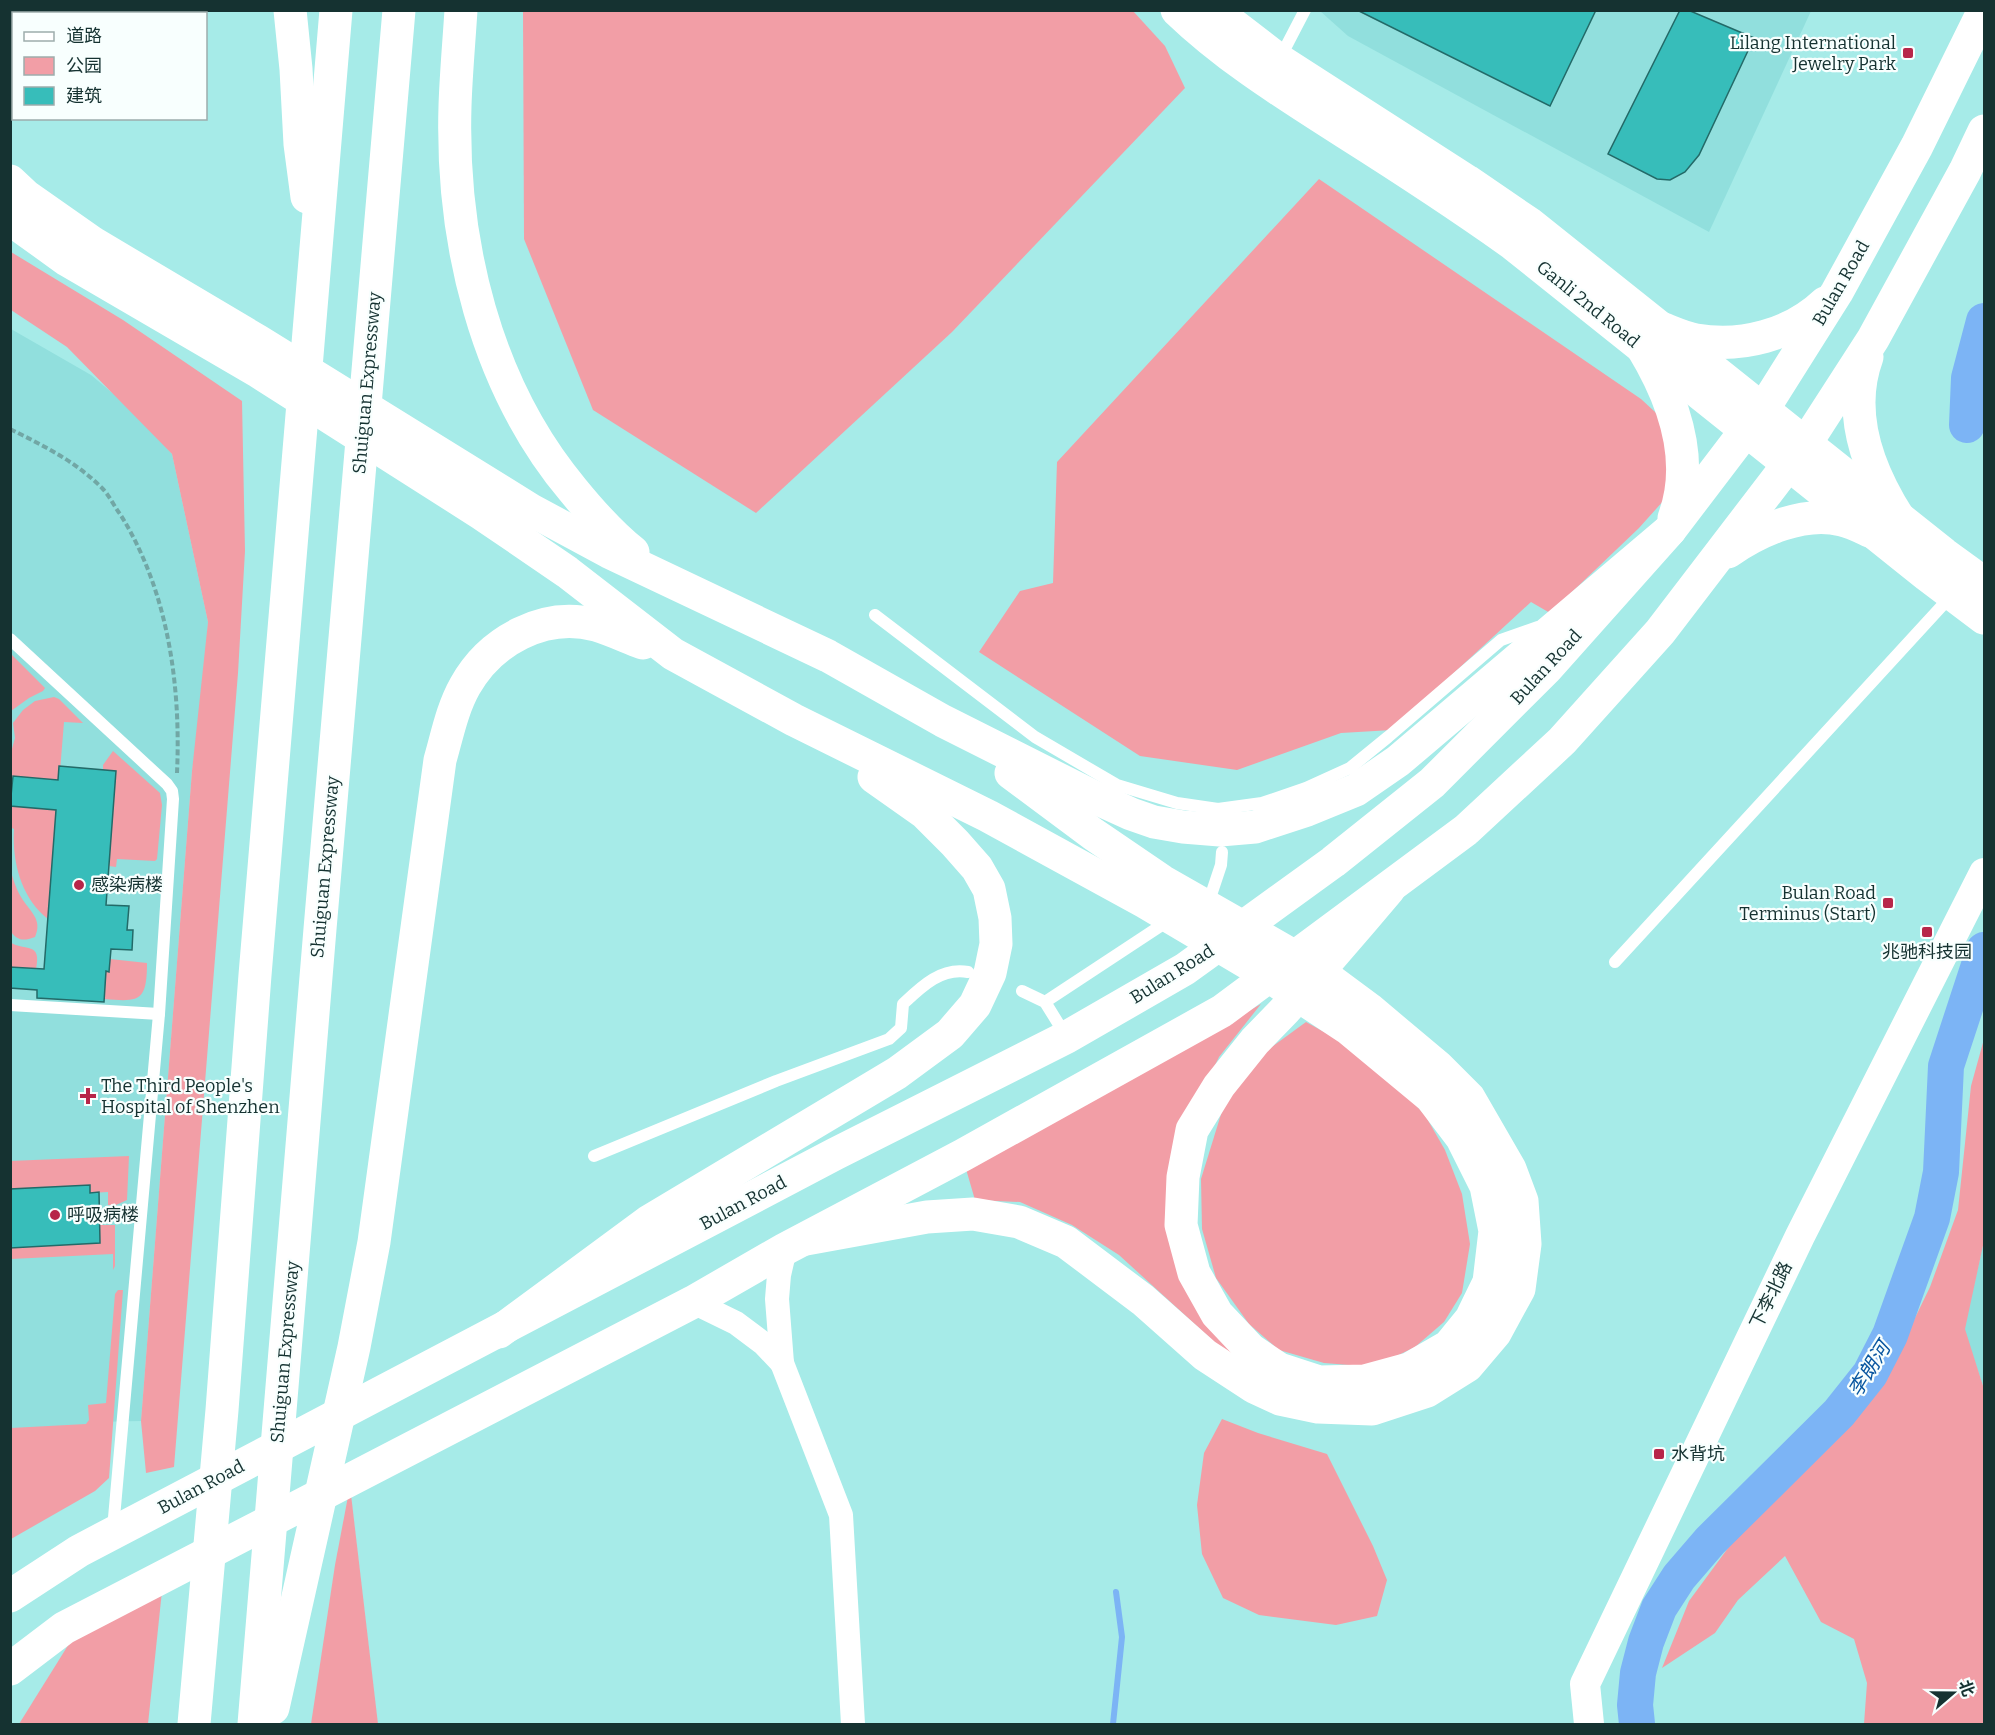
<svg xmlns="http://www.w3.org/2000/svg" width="1995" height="1735" viewBox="0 0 1995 1735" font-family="Bitter,'Noto Sans SC',serif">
  <rect width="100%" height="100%" fill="#a6ebe8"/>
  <!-- built -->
  <g fill="#91dfdd">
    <polygon points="1320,11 1811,11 1709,232 1348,36"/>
    <polygon points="11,329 91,375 129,407 172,454 208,622 203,697 192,771 141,1421 93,1422 11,1461"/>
    <polygon points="1984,1241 1984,1389 1964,1329"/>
  </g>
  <!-- green -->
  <g fill="#f29ea6">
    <polygon points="523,11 1133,11 1165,46 1185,88 952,332 756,513 593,410 524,239"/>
    <polygon points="1319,179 1641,399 1667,423 1677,453 1665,499 1639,528 1550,613 1531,602 1392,730 1341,733 1237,770 1140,756 979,652 1020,591 1053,583 1057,462"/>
    <polygon points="11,252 123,320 242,401 245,551 238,673 174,1467 146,1473 141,1421 192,771 208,622 172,454 67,347 11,310"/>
    <path d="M11,654l34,34 -2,3 -14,7 -18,13c-1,-19 2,-38 0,-57z"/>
    <path d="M54,697l5,2 24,24 -19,-1 -16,197c-27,-21 -36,-57 -34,-90l-4,-2v-71l5,-18 -2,-15 10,-13 12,-9z"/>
    <polygon points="113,751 160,793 162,805 157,859 155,861 117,859 116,867 109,866 116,771 103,770 103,765"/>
    <path d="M10,869c3,9 6,20 11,28 9,15 22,22 14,40 -11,4 -17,4 -24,-5z"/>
    <path d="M10,942c15,10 32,-1 26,27l-25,-2z"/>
    <path d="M110,959l37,4c0,39 -8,39 -43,36l2,-28h3z"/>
    <polygon points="1261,1004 1219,1057 1191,1115 1173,1238 1255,1370 1233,1359 1119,1255 1072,1225 1020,1202 975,1200 966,1169"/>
    <polygon points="1306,1022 1344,1043 1392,1080 1425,1115 1445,1150 1462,1194 1470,1244 1462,1293 1444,1322 1415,1347 1374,1367 1324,1363 1279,1350 1249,1324 1216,1278 1202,1229 1201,1179 1222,1111 1250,1063"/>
    <polygon points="1984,1039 1984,1241 1965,1329 1984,1389 1984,1724 1864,1724 1867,1683 1854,1639 1821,1622 1785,1556 1738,1600 1715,1633 1662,1668 1689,1601 1731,1544 1880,1390 1930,1287 1958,1210 1971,1086"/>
    <polygon points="129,1156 127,1200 116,1205 108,1205 108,1192 90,1193 89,1185 11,1189 10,1161"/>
    <polygon points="100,1225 115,1225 115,1266 113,1270 113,1254 11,1259 11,1248 100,1243"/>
    <polygon points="118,1290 123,1290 109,1478 95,1491 11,1539 11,1428 86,1424 89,1420 88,1405 106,1403 115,1294"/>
    <polygon points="1222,1419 1258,1433 1327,1454 1373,1546 1387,1580 1377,1616 1336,1625 1259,1615 1223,1598 1202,1554 1197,1505 1204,1453"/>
    <polygon points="350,1486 378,1724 311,1724 335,1565"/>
    <polygon points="162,1591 148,1724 19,1724 72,1639"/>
  </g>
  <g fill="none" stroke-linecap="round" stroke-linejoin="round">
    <!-- stream -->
    <polyline stroke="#7cb4f5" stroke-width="6" points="1113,1724 1122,1637 1116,1592"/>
    <!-- river -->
    <g stroke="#7cb4f5" stroke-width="36">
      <polyline points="1967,425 1969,378 1984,321"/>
      <polyline points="1637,1724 1635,1705 1638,1673 1646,1642 1659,1608 1679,1577 1710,1541 1839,1413 1870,1374 1890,1335 1932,1218 1941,1172 1946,1066 1984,950"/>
    </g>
  </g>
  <!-- building -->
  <g fill="#37bdba" stroke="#236a68" stroke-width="1.5">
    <polygon points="1357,10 1596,10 1550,106"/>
    <polygon points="1680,10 1688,10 1754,38 1699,155 1685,172 1670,180 1657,179 1608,154"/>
    <polygon points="59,766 116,771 106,905 129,906 127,930 133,930 132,950 111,949 109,972 106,971 104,1002 37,998 37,990 10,988 10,967 44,969 56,810 10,806 13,776 58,780"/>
    <polygon points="90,1185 90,1193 99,1192 100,1243 10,1248 10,1189"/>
  </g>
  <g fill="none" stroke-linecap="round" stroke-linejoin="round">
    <!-- path -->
    <path stroke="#71a7a5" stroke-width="4" stroke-dasharray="6 3" stroke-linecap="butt" d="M10,429c34,17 65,32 92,59 7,7 12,18 18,26 48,76 61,171 57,259"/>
    <!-- service -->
    <g stroke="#fff" stroke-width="12">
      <polyline points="1279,60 1305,10"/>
      <polyline points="875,615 1035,737 1117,785 1177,803 1218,809 1262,803 1306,788 1350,768 1388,737 1501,640 1538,627"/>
      <polyline points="10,639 167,784 172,791 173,799 159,1014 113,1529"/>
      <polyline points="1200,900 1212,892 1221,865 1222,852"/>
      <polyline points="1615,962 1951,596"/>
      <polyline points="1022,991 1045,1002 1066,1036"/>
      <polyline points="1045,1002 1171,919"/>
      <polyline points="10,1005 159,1014"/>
      <path d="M594,1156l182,-75 113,-42 12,-11 2,-24c18,-17 38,-37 65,-32"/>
    </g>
    <!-- minor -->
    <g stroke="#fff" stroke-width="24">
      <polyline points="785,1249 779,1275 777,1299 782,1363 841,1515 853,1724"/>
      <polyline points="693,1302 736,1323 764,1344 782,1363"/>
    </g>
    <!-- tertiary -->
    <polyline stroke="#fff" stroke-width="30" points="1589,1724 1585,1684 1800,1236 1984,873"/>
    <!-- secondary -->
    <g stroke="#fff" stroke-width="33">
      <path d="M1177,10c51,49 110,85 169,123 57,36 112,72 167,111l414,331 57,43"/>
      <polyline points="1214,10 1279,60 1467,181 1530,224 1944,554 1984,583"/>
    </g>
    <!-- primary -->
    <g stroke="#fff" stroke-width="33">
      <path d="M1661,328c11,4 23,10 35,12 45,8 95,-5 129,-37"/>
      <path d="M1642,347c31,51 54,112 32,171"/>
      <path d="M1867,357c-21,57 2,115 33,163"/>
      <path d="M1728,552c30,-21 76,-42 114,-32 10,2 21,8 30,12"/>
      <polyline points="10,1596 79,1551 835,1154 1067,1037 1185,969 1333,862 1432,783 1547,668 1670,530 1769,400 1837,292 1917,146 1984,10"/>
      <polyline points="10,1669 64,1628 693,1302 785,1249 963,1155 1222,1011 1466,830 1562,741 1660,632 1813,432 1873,339 1965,171 1984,131"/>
    </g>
    <!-- motorway -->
    <g stroke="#fff" stroke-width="33">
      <polyline points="290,10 296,69 300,144 307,197"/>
      <path d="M461,10c-2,32 -5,64 -6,96 -4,135 30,279 118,384 18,22 37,44 60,62"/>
      <polyline points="10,181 26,196 93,243 258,341 531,510 609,552 828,656 943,721 1098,799 1131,814 1154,822 1183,827 1220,830 1255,827 1307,810 1356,790 1398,761 1670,530"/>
      <polyline points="10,219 67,260 259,372 482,514 567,572 673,654 794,720 988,816 1145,902 1258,969 1349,1029 1431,1097 1462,1138 1486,1186 1495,1231 1489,1282 1471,1319 1449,1346 1409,1369 1365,1381 1319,1382 1279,1369 1251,1350 1217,1314 1194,1273 1181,1225 1183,1177 1192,1130 1219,1086 1255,1041 1286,1009 1362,921 1389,889"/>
      <polyline points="806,1239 927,1217 973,1214 1019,1222 1066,1242 1143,1300 1205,1355 1254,1387 1280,1399 1318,1407 1372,1409 1427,1391 1467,1366 1495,1333 1519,1289 1525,1244 1522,1201 1510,1169 1469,1098 1438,1067 1369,1009 1311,966 1162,881 1093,834 1011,773"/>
      <polyline points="499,1332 648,1222 897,1073 950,1034 975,1005 990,973 996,944 995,918 989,889 977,868 955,843 925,813 874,777"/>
      <path d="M273,1708l81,-361 20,-105 66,-482c7,-24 12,-51 25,-74 25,-45 79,-75 131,-61 16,5 31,12 47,18"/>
      <polyline points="194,1724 222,1410 255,975 336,10"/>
      <polyline points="254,1724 320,929 399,10"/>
    </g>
  </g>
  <!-- markers -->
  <g fill="#b72649" stroke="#f8fffe" stroke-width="2">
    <rect x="1902" y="47" width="12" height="12" rx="3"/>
    <circle cx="79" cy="885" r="6"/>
    <rect x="1882" y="897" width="12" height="12" rx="3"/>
    <rect x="1921" y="926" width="12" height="12" rx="3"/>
    <path d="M85 1087h6v6h6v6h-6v6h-6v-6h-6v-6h6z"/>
    <circle cx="55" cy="1215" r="6"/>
    <rect x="1653" y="1448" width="12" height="12" rx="3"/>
  </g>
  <g text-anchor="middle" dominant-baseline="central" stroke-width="4.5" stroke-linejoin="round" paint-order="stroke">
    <!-- poi labels -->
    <g font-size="18" fill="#153231" stroke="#f8fffe" text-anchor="start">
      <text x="1896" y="43" text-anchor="end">Lilang International<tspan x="1896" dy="21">Jewelry Park</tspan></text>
      <text x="91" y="885">感染病楼</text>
      <text x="1876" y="893" text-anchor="end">Bulan Road<tspan x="1876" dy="21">Terminus (Start)</tspan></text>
      <text x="1927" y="952" text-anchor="middle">兆驰科技园</text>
      <text x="101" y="1086">The Third People's<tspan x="101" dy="21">Hospital of Shenzhen</tspan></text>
      <text x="67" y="1215">呼吸病楼</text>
      <text x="1671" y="1454">水背坑</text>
    </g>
    <!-- street labels -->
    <g font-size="18" fill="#153231" stroke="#f8fffe">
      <text transform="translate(1841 283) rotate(-60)">Bulan Road</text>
      <text transform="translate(1588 304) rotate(39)">Ganli 2nd Road</text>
      <text transform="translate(367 383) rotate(-85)">Shuiguan Expressway</text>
      <text transform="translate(1546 667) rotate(-47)">Bulan Road</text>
      <text transform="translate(325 867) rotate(-85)">Shuiguan Expressway</text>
      <text transform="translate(1172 974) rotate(-32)">Bulan Road</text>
      <text transform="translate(743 1203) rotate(-28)">Bulan Road</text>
      <text transform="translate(1771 1295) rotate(-64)">下李北路</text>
      <text transform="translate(285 1352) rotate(-85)">Shuiguan Expressway</text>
      <text transform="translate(201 1487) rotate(-28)">Bulan Road</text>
    </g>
    <!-- water labels -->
    <g font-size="20" font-style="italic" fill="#0a57a0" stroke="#f8fffe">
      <text transform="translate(1869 1369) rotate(-58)">李朗河</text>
    </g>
  </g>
  <!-- border -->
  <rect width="1995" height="1735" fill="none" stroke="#153231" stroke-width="24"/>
  <!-- legend -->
  <rect x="12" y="12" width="195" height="108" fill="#f8fffe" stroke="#9dadac" stroke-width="1.5"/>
  <rect x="24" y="32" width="30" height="9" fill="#ffffff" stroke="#9dadac" stroke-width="1.5"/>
  <text x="66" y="42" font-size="18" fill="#153231">道路</text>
  <rect x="24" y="57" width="30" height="18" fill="#f29ea6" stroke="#9dadac" stroke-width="1.5"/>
  <text x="66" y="72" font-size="18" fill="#153231">公园</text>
  <rect x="24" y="87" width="30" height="18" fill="#37bdba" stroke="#9dadac" stroke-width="1.5"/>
  <text x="66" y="102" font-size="18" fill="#153231">建筑</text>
  <!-- north arrow -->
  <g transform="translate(1953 1693) rotate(70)" stroke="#f8fffe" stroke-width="4.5" paint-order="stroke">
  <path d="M0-4.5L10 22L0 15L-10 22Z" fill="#153231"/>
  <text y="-9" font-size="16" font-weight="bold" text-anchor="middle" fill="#153231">北</text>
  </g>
</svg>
